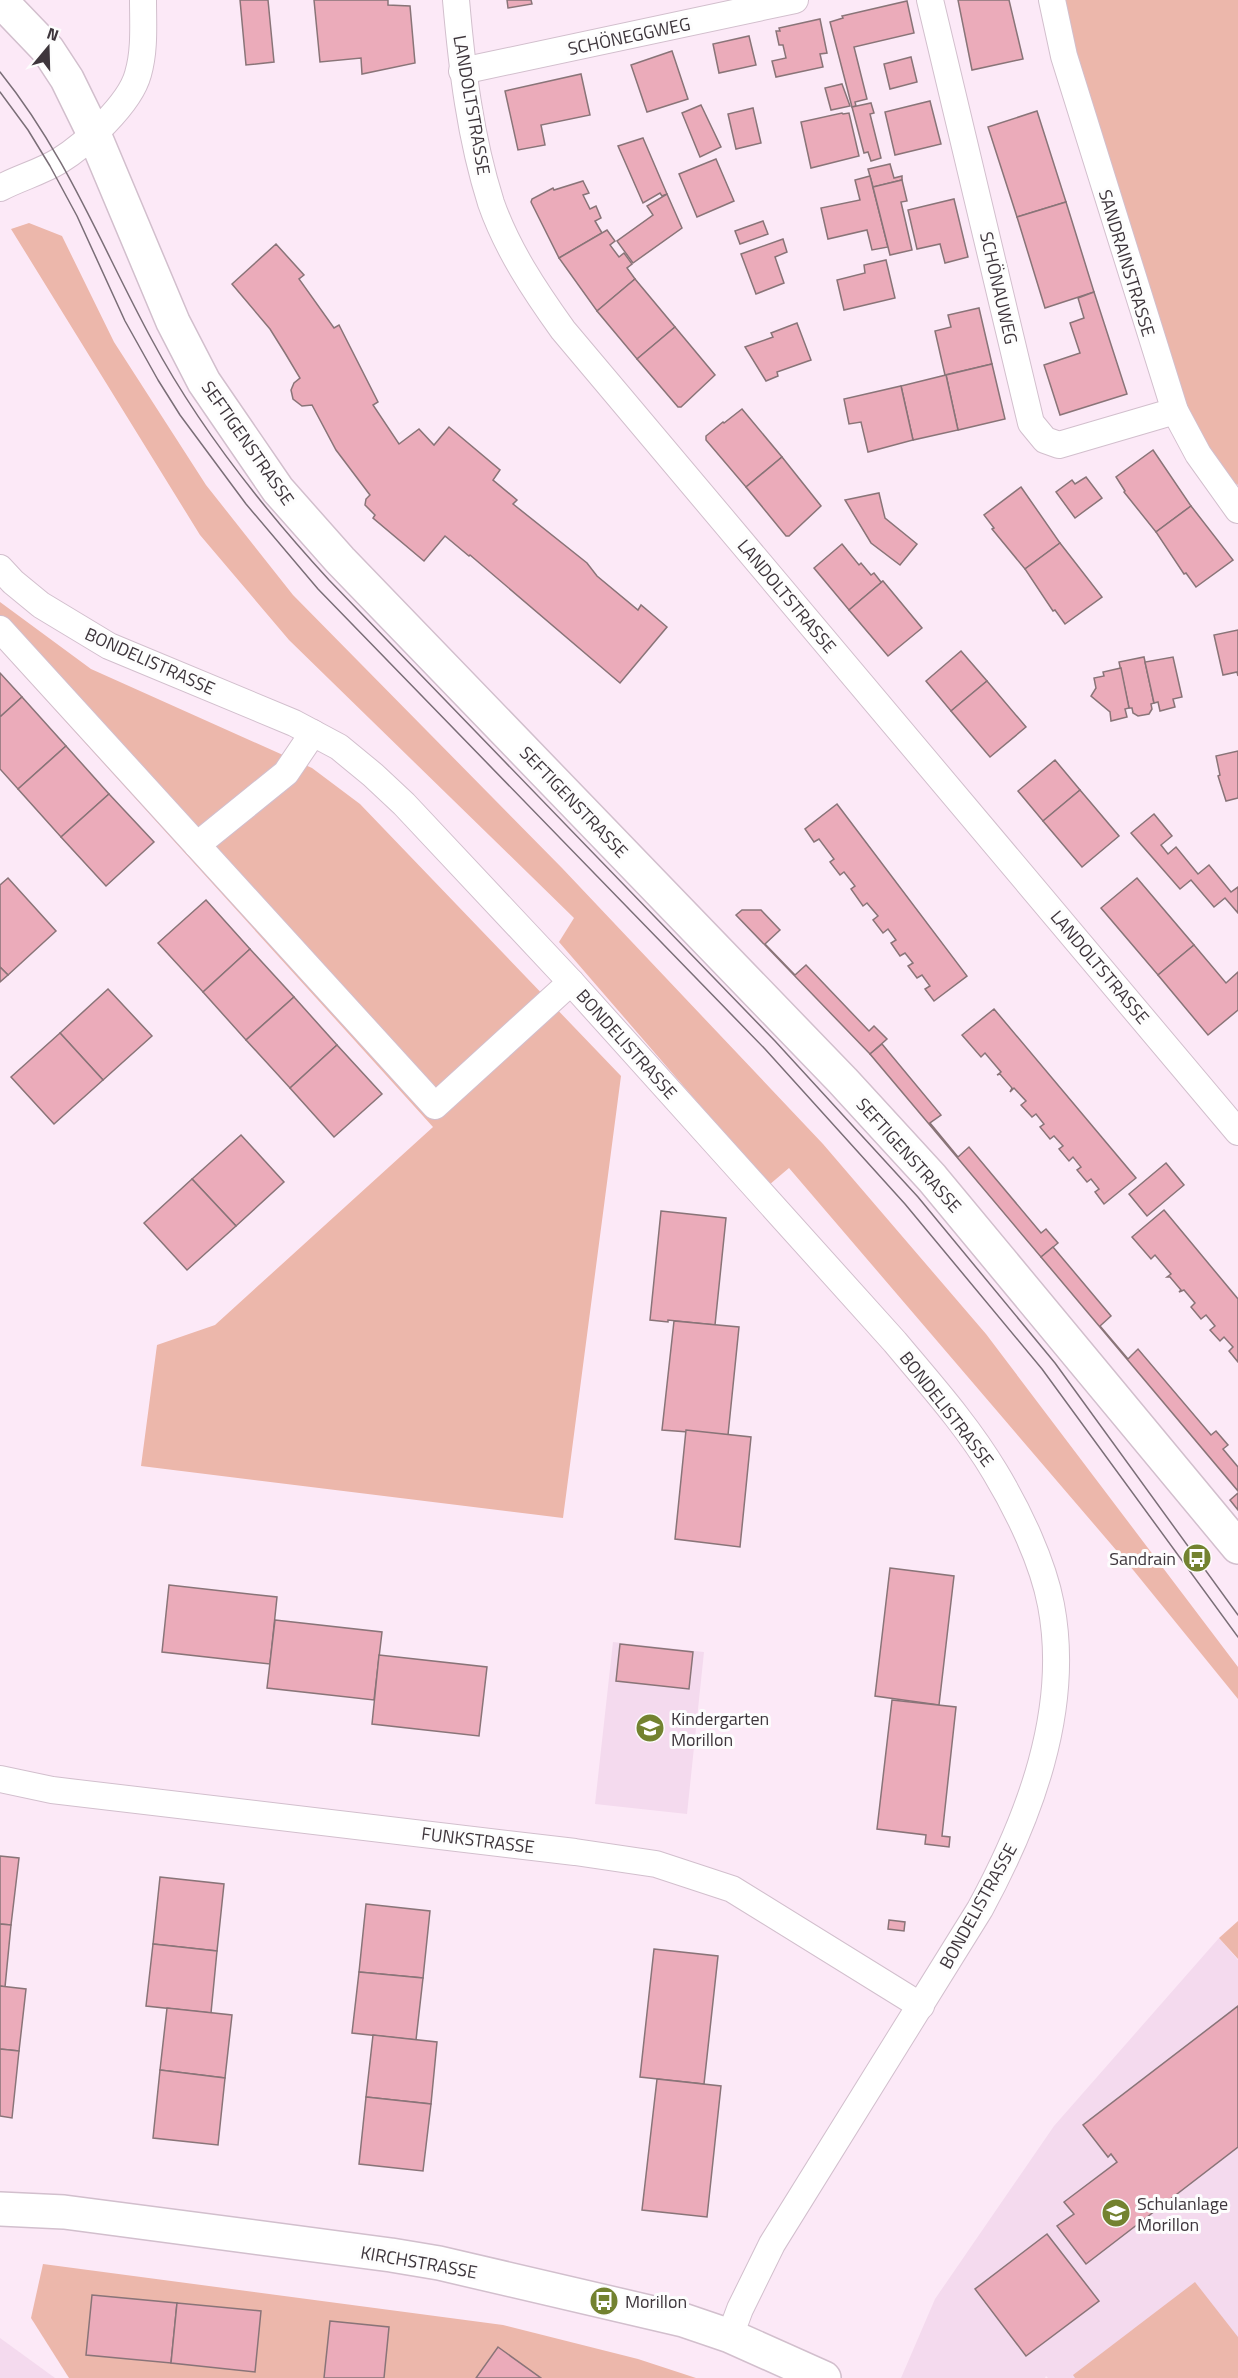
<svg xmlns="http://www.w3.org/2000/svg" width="1238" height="2378" viewBox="0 0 1238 2378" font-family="'Titillium Web',sans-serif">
  <rect width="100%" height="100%" fill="#fce9f7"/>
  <!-- built -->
  <g fill="#f4daee">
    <polygon points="613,1642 704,1652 687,1814 595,1804"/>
    <polygon points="1219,1938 1238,1960 1238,2378 1048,2378 1046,2376 1045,2378 901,2378 935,2299 1054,2126"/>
    <polygon points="0,2338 55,2378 0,2378"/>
  </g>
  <!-- green -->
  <g fill="#ecb7ab">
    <path d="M1065,0h173v485c-19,-11 -43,-62 -53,-83l-102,-319z"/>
    <polygon points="29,223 62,236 114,342 206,485 293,595 562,868 823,1144 986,1334 1238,1667 1238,1699 1134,1571 789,1168 769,1185 559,942 574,918 289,640 200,535 11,229"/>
    <polygon points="0,602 91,669 312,768 360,804 621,1076 563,1518 141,1466 157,1345 215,1325 433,1127 0,649"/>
    <polygon points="1238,1921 1238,1959 1219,1938"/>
    <polygon points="43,2264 503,2325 638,2359 696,2378 69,2378 31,2318"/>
    <polygon points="1195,2282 1238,2337 1238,2378 1075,2378 1073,2375"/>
  </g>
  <!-- building -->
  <g fill="#ebabba" stroke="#897478" stroke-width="1.5">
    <polygon points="240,0 268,0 274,62 246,65"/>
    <polygon points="314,0 388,0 388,5 410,6 415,63 362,74 361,58 320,62"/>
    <polygon points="507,0 531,0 532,4 508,8"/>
    <polygon points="958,0 1009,0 1023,59 972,70"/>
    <polygon points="907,1 914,33 854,47 867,99 855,102 856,106 852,107 830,22 843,18 842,16"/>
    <polygon points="820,19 827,53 820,54 823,67 776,77 772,61 786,58 783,45 779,45 776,31 780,31 779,28"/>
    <polygon points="749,36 756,65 719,73 713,44"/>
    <polygon points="672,51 688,99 647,112 631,65"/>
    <polygon points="911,57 917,82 890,89 884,64"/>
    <polygon points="581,74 590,115 541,125 545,145 518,150 505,91"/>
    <polygon points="842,84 850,106 831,110 825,88"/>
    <polygon points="930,101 941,144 895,155 885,112"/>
    <polygon points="871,103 874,113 870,114 881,158 871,161 868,152 864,153 852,107"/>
    <polygon points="701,105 721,147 700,157 682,113"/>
    <polygon points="753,108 761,143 736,149 728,114"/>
    <polygon points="1037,111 1066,202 1017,217 988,127"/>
    <polygon points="842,113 843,114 849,113 859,156 811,168 801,122"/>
    <polygon points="643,138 667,194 662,196 660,193 643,203 618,146"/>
    <polygon points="716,159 734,201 697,217 679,174"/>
    <polygon points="890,164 894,178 902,176 902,180 873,187 868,169"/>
    <polygon points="870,176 888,247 872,250 867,230 828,239 821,208 860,200 855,180"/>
    <polygon points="902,180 907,201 901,202 912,250 890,255 873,187"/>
    <polygon points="583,181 589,193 583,195 590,209 596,206 601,218 595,221 602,233 559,258 531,202 532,199 553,188 554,190"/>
    <polygon points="667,194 682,228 633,263 617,241 653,215 647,206"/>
    <polygon points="954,199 968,257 945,263 940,244 917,249 908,210"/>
    <polygon points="1066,202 1094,292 1045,308 1017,217"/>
    <polygon points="763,221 768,234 740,244 735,231"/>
    <polygon points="607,230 615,241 610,245 619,257 624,253 632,264 627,268 635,279 597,311 559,258"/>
    <polygon points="783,239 787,252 775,257 784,283 756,294 741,254"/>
    <polygon points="276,244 304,275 299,279 334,328 339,325 378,402 373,405 399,444 419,429 434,445 449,427 500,470 493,480 517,500 513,504 587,563 597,576 638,610 641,605 667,627 620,683 470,555 469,556 445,536 424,561 373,518 375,515 365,505 366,499 370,495 336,450 312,405 302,406 293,399 291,390 294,383 300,378 285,353 270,329 232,284"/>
    <polygon points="886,260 895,298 844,310 837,280 865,273 864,265"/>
    <polygon points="635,279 675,327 637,359 597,311"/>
    <polygon points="1094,292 1127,394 1060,415 1044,365 1080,353 1070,323 1084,318 1078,298"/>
    <polygon points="979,308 992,364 945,375 935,331 951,327 948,315"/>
    <polygon points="797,323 811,360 777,372 778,376 766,381 745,347 773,337 771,333"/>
    <polygon points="675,327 715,375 681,407 678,407 637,359"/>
    <polygon points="992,364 1005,419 958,430 946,375"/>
    <polygon points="946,375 958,430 913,440 901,386"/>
    <polygon points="901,386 913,440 868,452 861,422 849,424 844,399"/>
    <polygon points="742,409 782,457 746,487 706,440 706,436 723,422 724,423"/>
    <polygon points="1153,450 1191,506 1156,532 1124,492 1125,491 1116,477"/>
    <polygon points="782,457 821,506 789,536 786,536 746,487"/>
    <polygon points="1086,477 1102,498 1075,518 1056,492 1072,480 1075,484"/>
    <polygon points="1021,487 1060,543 1025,569 992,529 994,528 984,515"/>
    <polygon points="879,493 885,518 917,544 900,565 871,543 845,500"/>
    <polygon points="1191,506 1233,560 1196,587 1186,573 1184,574 1156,532"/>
    <polygon points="1060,543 1102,597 1065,624 1055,610 1053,611 1025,569"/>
    <polygon points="842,544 859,565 861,563 871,575 874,573 881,582 883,581 849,610 814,568"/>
    <polygon points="883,581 922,628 888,656 849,610"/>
    <polygon points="1238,630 1238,676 1237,672 1223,675 1214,635"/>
    <polygon points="961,651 987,681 951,711 926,681"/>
    <polygon points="1144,657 1154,703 1151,704 1152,709 1149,714 1138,716 1133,713 1132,708 1129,708 1119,662"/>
    <polygon points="1173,657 1182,697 1173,699 1175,707 1160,711 1158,702 1154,703 1145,662"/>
    <polygon points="1121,668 1129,708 1125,709 1127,717 1111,721 1110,712 1091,696 1096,688 1094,678 1104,676 1103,672"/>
    <polygon points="0,673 22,697 0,717"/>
    <polygon points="987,681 1026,727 990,757 951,711"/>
    <polygon points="22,697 66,746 18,789 0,769 0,717"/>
    <polygon points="66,746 109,794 61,837 18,789"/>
    <polygon points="1238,751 1238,798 1226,801 1218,776 1220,775 1216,756"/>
    <polygon points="1055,760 1080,790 1043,821 1018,791"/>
    <polygon points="1080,790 1119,836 1082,867 1043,821"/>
    <polygon points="109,794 154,842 106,886 61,837"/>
    <polygon points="837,804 967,976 934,1001 925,989 930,986 922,975 917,978 908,966 913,963 905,953 900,956 891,943 896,940 888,929 883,933 873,920 878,916 867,903 863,906 851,889 855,886 844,872 840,875 830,862 834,859 819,839 814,842 805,829"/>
    <polygon points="1154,814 1172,836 1161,845 1168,854 1176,847 1198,874 1209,865 1231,892 1238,887 1238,913 1225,898 1214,907 1191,880 1180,889 1131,833"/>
    <polygon points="8,878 56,931 8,975 0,967 0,885"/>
    <polygon points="1137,878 1194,945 1158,975 1101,908"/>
    <polygon points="206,900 250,949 203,992 158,943"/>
    <polygon points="742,910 761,910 780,930 765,944 795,975 806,965 869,1031 874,1026 887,1039 870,1054 736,915"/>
    <polygon points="1194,945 1226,983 1238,972 1238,1010 1208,1035 1158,975"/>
    <polygon points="250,949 294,997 246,1040 203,992"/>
    <polygon points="0,967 8,975 0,982"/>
    <polygon points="108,989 152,1036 103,1080 60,1033"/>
    <polygon points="294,997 337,1045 290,1088 246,1040"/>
    <polygon points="994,1009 1136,1178 1104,1204 1095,1192 1099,1189 1091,1179 1087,1182 1077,1170 1081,1167 1073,1157 1069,1161 1059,1149 1063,1146 1054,1136 1050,1139 1040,1127 1044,1124 1036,1114 1032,1117 1021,1105 1026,1101 1014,1088 1010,1092 1012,1088 1000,1074 997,1075 1001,1072 985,1053 981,1057 962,1035"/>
    <polygon points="60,1033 103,1080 54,1124 11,1077"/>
    <polygon points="882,1044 941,1115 930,1123 958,1157 969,1147 1041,1233 1046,1229 1058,1243 1041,1257 870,1054"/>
    <polygon points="337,1045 382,1094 334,1137 290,1088"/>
    <polygon points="241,1135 284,1182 236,1226 192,1179"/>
    <polygon points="1166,1163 1184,1185 1147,1216 1129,1194"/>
    <polygon points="192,1179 236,1226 187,1270 144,1223"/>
    <polygon points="1164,1210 1238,1299 1238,1362 1229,1351 1233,1347 1224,1337 1220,1341 1210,1330 1215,1326 1206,1315 1201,1319 1191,1307 1195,1303 1184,1290 1179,1292 1181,1290 1170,1277 1167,1277 1171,1274 1155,1255 1151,1259 1132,1237"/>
    <polygon points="661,1211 726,1218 715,1325 668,1320 668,1322 650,1320"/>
    <polygon points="1053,1247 1111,1316 1100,1326 1128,1359 1138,1349 1211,1435 1216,1431 1228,1445 1223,1449 1238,1467 1238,1491 1041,1257"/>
    <polygon points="674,1321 739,1327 728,1435 662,1430"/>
    <polygon points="686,1430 751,1437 740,1547 675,1539"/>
    <polygon points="1238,1493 1238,1510 1230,1500"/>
    <polygon points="890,1568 954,1576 939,1705 875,1696"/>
    <polygon points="169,1585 277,1597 270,1664 162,1652"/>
    <polygon points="275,1620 382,1632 374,1700 267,1688"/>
    <polygon points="620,1644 693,1652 689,1689 616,1681"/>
    <polygon points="379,1655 487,1667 479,1736 372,1724"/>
    <polygon points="892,1700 956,1707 942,1836 950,1837 949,1847 925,1844 926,1835 877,1829"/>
    <polygon points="0,1856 19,1858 11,1925 0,1924"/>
    <polygon points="160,1877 224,1884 217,1951 153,1944"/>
    <polygon points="366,1904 430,1911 423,1978 359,1972"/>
    <polygon points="889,1920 905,1922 904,1931 888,1929"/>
    <polygon points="0,1924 11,1925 5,1987 0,1986"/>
    <polygon points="153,1944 217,1951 211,2013 146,2006"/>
    <polygon points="654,1949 718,1956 704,2084 640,2077"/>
    <polygon points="359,1972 423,1978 416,2040 352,2033"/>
    <polygon points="0,1986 26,1989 19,2051 0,2049"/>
    <polygon points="1238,2006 1238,2147 1086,2264 1057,2226 1074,2214 1064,2202 1117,2162 1111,2154 1108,2157 1083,2125"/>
    <polygon points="167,2008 232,2015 225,2078 160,2070"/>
    <polygon points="373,2035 437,2042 431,2104 366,2097"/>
    <polygon points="0,2049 19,2051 12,2118 0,2116"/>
    <polygon points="160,2070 225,2078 218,2145 153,2138"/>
    <polygon points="657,2079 721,2086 707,2217 642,2210"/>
    <polygon points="366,2097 431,2104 423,2171 359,2164"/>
    <polygon points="1047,2234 1099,2301 1026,2356 975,2289"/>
    <polygon points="92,2295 177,2303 171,2363 86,2355"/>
    <polygon points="177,2303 261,2311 255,2372 171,2363"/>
    <polygon points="330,2321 389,2327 384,2378 324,2378"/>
    <polygon points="498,2347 541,2378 476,2378"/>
  </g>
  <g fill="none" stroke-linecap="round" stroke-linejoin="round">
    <!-- minor casing -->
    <g stroke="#d2bfcd" stroke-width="28">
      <g id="minor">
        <path d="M456,0c6,68 14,137 35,203 16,46 44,88 72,127l675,802"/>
        <polyline points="930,0 1031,423 1045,440 1059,445 1175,411"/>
        <polyline points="1052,0 1064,56 1175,411 1198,454 1238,510"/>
        <polyline points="462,71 795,0"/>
        <path d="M0,188c19,-10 41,-16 59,-27 26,-16 71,-57 79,-87 7,-24 5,-50 5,-74"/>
        <path d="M0,568l13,14 28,23 68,41 185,77 45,24 34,28 31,29 167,178 324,360c35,42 72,83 100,130 23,38 48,90 56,133 20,105 -22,214 -71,304l-208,335 -32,65 -10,27"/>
        <polyline points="0,629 435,1106 571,982"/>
        <polyline points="197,845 286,773 313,733"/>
        <polyline points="0,1779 52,1790 575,1852 656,1864 732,1889 921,2006"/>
      </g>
    </g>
    <!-- tertiary casing -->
    <g stroke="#d2bfcd" stroke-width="36">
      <polyline id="tertiary" points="0,2209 64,2212 391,2255 439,2263 683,2320 730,2336 824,2378"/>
    </g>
    <!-- secondary casing -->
    <g stroke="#d2bfcd" stroke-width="36">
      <polyline id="secondary" points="0,0 48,50 67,79 94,134 173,322 204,382 278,490 340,560 843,1081 932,1178 1238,1547"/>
    </g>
    <!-- minor -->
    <use href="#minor" stroke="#fff" stroke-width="26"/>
    <!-- tertiary -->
    <use href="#tertiary" stroke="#fff" stroke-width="33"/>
    <!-- secondary -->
    <use href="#secondary" stroke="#fff" stroke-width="33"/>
    <!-- tram -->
    <g stroke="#7a6e77" stroke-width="1.5">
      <path d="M0,72c67,83 102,176 152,268 47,88 110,167 177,240l446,461 143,156 137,166 183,252"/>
      <polyline points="0,92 28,130 50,166 77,216 125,321 158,380 180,415 246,504 318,589 765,1049 905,1204 1042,1369 1238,1637"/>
    </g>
  </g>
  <!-- icons -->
  <defs>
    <g id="bus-disc" transform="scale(1.5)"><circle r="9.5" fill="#738230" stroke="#fdfdfd"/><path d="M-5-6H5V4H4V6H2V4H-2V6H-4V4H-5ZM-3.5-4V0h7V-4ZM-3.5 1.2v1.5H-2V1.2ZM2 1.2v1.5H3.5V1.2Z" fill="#fff"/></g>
    <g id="school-disc" transform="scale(1.5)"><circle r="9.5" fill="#738230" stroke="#fdfdfd"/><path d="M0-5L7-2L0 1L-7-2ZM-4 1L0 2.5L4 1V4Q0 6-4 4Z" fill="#fff"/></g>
  </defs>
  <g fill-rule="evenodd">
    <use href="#bus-disc" x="1197" y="1558"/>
    <use href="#school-disc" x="650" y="1728"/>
    <use href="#school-disc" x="1116" y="2213"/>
    <use href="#bus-disc" x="604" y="2301"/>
  </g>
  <g text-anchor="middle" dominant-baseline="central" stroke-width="6" stroke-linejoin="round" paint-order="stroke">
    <!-- street labels -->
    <g font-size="18" fill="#3e363c" stroke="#fdfdfd">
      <text transform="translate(629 36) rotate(-12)">SCHÖNEGGWEG</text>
      <text transform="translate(472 105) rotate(80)">LANDOLTSTRASSE</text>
      <text transform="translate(1127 263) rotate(73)">SANDRAINSTRASSE</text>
      <text transform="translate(999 288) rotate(77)">SCHÖNAUWEG</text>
      <text transform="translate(248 443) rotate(55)">SEFTIGENSTRASSE</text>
      <text transform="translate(787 596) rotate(50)">LANDOLTSTRASSE</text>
      <text transform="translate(150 661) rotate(24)">BONDELISTRASSE</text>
      <text transform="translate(574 802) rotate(46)">SEFTIGENSTRASSE</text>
      <text transform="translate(1100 967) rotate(50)">LANDOLTSTRASSE</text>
      <text transform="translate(627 1044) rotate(48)">BONDELISTRASSE</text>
      <text transform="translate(909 1155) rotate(48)">SEFTIGENSTRASSE</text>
      <text transform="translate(947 1409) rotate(52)">BONDELISTRASSE</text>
      <text transform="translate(478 1840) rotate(7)">FUNKSTRASSE</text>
      <text transform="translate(978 1906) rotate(-61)">BONDELISTRASSE</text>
      <text transform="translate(419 2262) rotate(10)">KIRCHSTRASSE</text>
    </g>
    <!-- poi labels -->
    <g font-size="18" fill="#3e363c" stroke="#fdfdfd" text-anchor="start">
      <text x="1176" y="1558" text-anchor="end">Sandrain</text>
      <text x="671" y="1718">Kindergarten<tspan x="671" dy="21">Morillon</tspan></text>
      <text x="1137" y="2203">Schulanlage<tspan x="1137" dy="21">Morillon</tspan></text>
      <text x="625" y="2301">Morillon</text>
    </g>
  </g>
  <!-- north arrow -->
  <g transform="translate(48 48) rotate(19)" stroke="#fdfdfd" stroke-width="4.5" paint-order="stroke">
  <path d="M0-4.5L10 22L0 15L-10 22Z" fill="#3e363c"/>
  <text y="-9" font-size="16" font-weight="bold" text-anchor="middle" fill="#3e363c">N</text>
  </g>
</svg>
